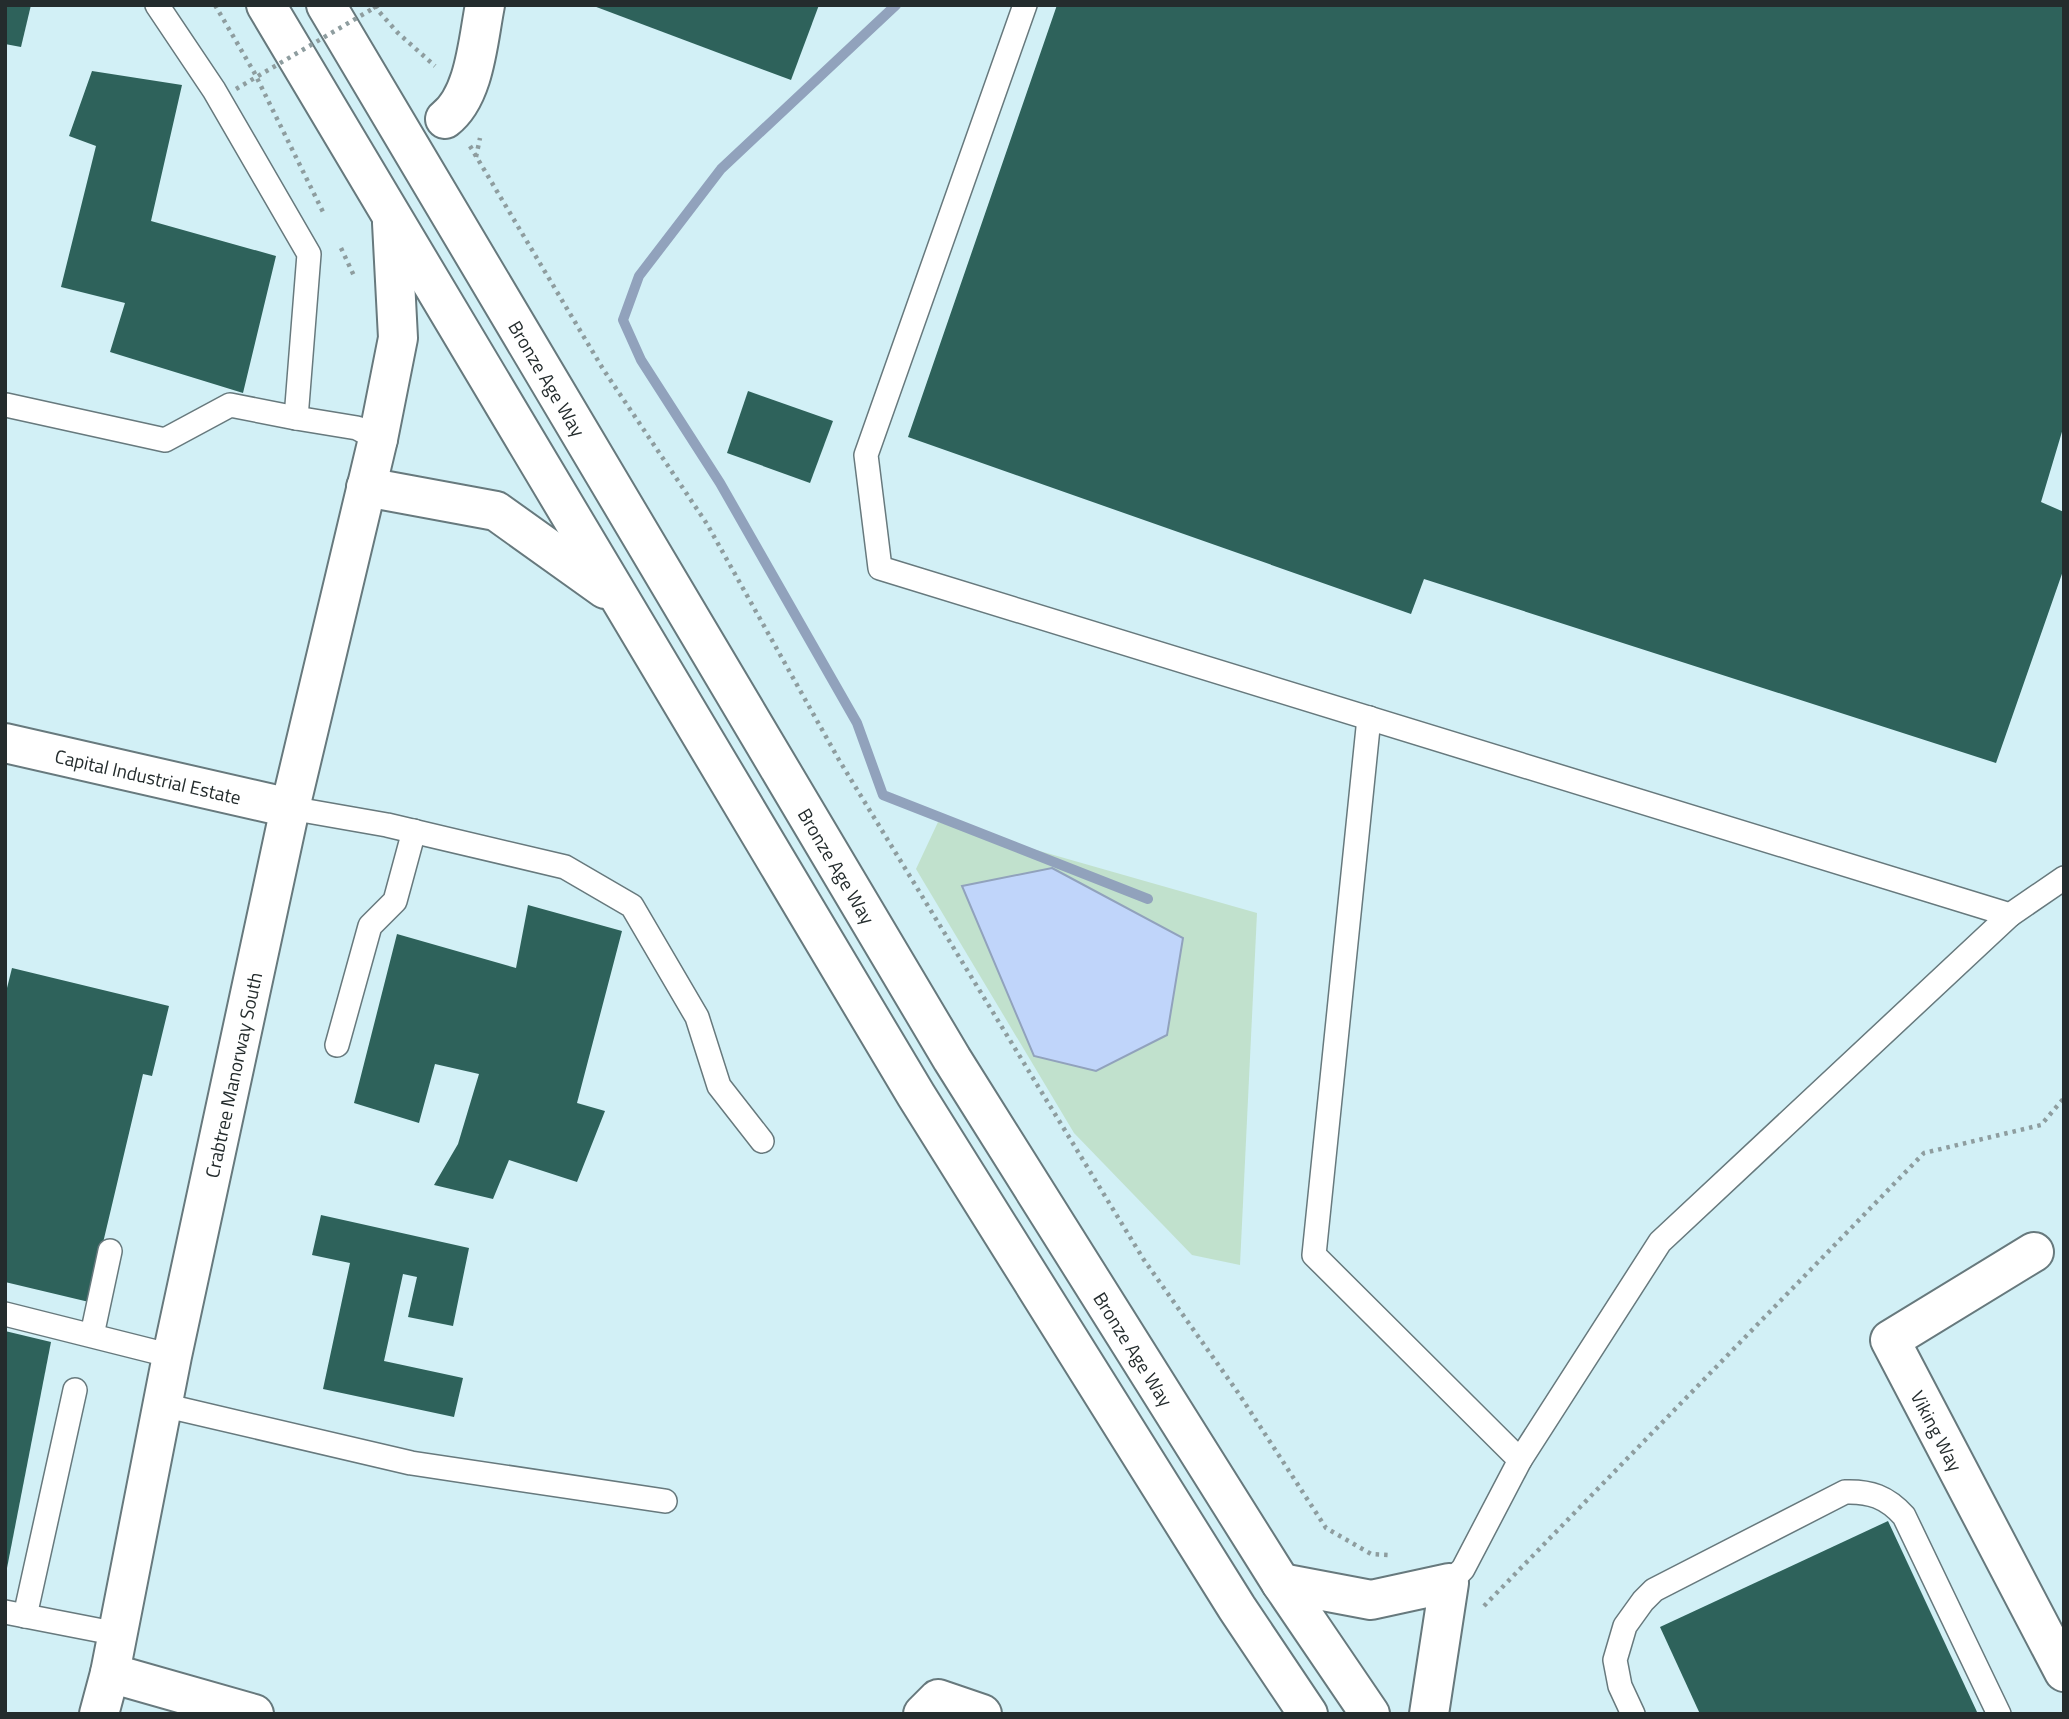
<svg xmlns="http://www.w3.org/2000/svg" width="2069" height="1719" viewBox="0 0 2069 1719" font-family="'Titillium Web',sans-serif">
  <rect width="100%" height="100%" fill="#e7fbff"/>
  <!-- built -->
  <rect fill="#d2f0f6" x="5" y="5" width="2059" height="1709"/>
  <!-- green -->
  <polygon fill="#c1e1cd" points="938,822 1257,913 1240,1265 1192,1255 1074,1133 916,869"/>
  <!-- water -->
  <polygon fill="#c0d5fa" stroke="#91a2bc" stroke-width="2" points="1052,868 1183,938 1167,1035 1096,1071 1034,1056 962,886"/>
  <g fill="none" stroke-linecap="round" stroke-linejoin="round">
    <!-- stream -->
    <polyline stroke="#91a2bc" stroke-width="10" points="896,5 721,169 639,276 623,320 641,360 720,483 857,723 883,795 1148,899"/>
  </g>
  <!-- building -->
  <g fill="#2e625b">
    <polygon points="5,5 31,5 21,47 5,44"/>
    <polygon points="591,5 819,5 791,80"/>
    <polygon points="1057,5 2064,5 2064,425 2041,502 2064,512 2064,568 1996,763 1424,579 1411,614 908,437"/>
    <polygon points="92,71 182,85 151,221 276,256 243,393 110,352 125,303 61,287 96,146 69,136"/>
    <polygon points="748,391 833,421 810,483 727,453"/>
    <polygon points="528,905 622,931 577,1103 605,1111 577,1182 509,1160 493,1199 434,1185 458,1144 479,1074 435,1064 419,1123 354,1103 397,934 516,968"/>
    <polygon points="12,968 169,1006 152,1076 143,1074 89,1302 5,1282 5,996"/>
    <polygon points="321,1215 469,1248 453,1326 408,1317 417,1277 403,1274 384,1361 463,1378 454,1417 323,1389 350,1263 312,1255"/>
    <polygon points="5,1331 51,1342 7,1568 5,1568"/>
    <polygon points="1888,1521 1978,1714 1700,1714 1660,1627"/>
  </g>
  <g fill="none" stroke-linecap="round" stroke-linejoin="round">
    <!-- lane casing -->
    <g stroke="#67797d" stroke-width="26">
      <g id="lane">
        <polyline points="157,5 214,90 309,254 296,418 357,428 378,439"/>
        <polyline points="1025,5 866,455 880,568 2010,915 2064,878"/>
        <polyline points="6,405 165,440 230,405 296,418"/>
        <polyline points="1369,718 1314,1255 1520,1460"/>
        <polyline points="290,808 387,825 565,867 632,906 697,1017 719,1086 762,1141"/>
        <polyline points="337,1045 370,926 395,901 414,831"/>
        <polyline points="5,1314 172,1356"/>
        <polyline points="92,1335 110,1251"/>
        <polyline points="163,1405 411,1463 665,1501"/>
        <polyline points="1449,1583 1463,1569 1520,1460 1660,1242 2010,915"/>
        <polyline points="5,1612 118,1634"/>
        <polyline points="25,1616 75,1390"/>
        <path d="M1633,1714l-13,-28 -5,-26 10,-34 18,-25 11,-11 191,-98c25,-1 42,5 59,24l95,198"/>
      </g>
    </g>
    <!-- street casing -->
    <g stroke="#67797d" stroke-width="42">
      <g id="street">
        <path d="M445,119c30,-23 33,-79 40,-114"/>
        <path id="s1" d="M5,743l285,65"/>
        <path id="s2" d="M2034,1252l-144,88 174,332"/>
        <polyline points="110,1673 254,1714"/>
        <path id="s3" d="M99,1714l11,-41 62,-317 118,-548 88,-369"/>
        <polyline points="923,1714 938,1699 982,1714"/>
      </g>
    </g>
    <!-- primary casing -->
    <g stroke="#67797d" stroke-width="42">
      <g id="primary">
        <polyline points="266,5 916,1095 1237,1608 1308,1714"/>
        <path id="s4" d="M326,5l626,1054 329,524 89,131"/>
        <polyline points="378,439 398,338 392,223"/>
        <polyline points="366,487 496,511 605,589"/>
        <polyline points="1281,1583 1371,1600 1449,1583 1429,1714"/>
      </g>
    </g>
    <!-- path -->
    <g stroke="#8e9d9f" stroke-width="4.5" stroke-dasharray="3.5 5" stroke-linecap="butt">
      <polyline points="215,5 254,72 323,212"/>
      <polyline points="374,6 398,33 435,66"/>
      <polyline points="470,146 603,369 707,524 839,760 1144,1260 1239,1394 1326,1528 1371,1554 1389,1555"/>
      <polyline points="476,157 480,138"/>
      <polyline points="341,248 355,278"/>
      <polyline points="1484,1606 1924,1153 2041,1125 2064,1098"/>
    </g>
    <!-- lane -->
    <use href="#lane" stroke="#fff" stroke-width="23"/>
    <!-- street -->
    <use href="#street" stroke="#fff" stroke-width="38"/>
    <!-- primary -->
    <use href="#primary" stroke="#fff" stroke-width="38"/>
    <!-- path-bridge -->
    <polyline stroke="#8e9d9f" stroke-width="4.5" stroke-dasharray="3.5 5" stroke-linecap="butt" points="236,89 379,5"/>
  </g>
  <g text-anchor="middle" dominant-baseline="central" stroke-width="7" stroke-linejoin="round" paint-order="stroke">
    <!-- street labels -->
    <g font-size="19" fill="#242c2d" stroke="#fff">
      <text stroke="none"><textPath href="#s4" startOffset="434">Bronze Age Way</textPath></text>
      <text stroke="none"><textPath href="#s1" startOffset="147">Capital Industrial Estate</textPath></text>
      <text stroke="none"><textPath href="#s4" startOffset="1001">Bronze Age Way</textPath></text>
      <text stroke="none"><textPath href="#s3" startOffset="653">Crabtree Manorway South</textPath></text>
      <text stroke="none"><textPath href="#s4" startOffset="1568">Bronze Age Way</textPath></text>
      <text stroke="none"><textPath href="#s2" startOffset="271">Viking Way</textPath></text>
    </g>
  </g>
  <!-- border -->
  <rect width="2069" height="1719" fill="none" stroke="#242c2d" stroke-width="14"/>
</svg>
